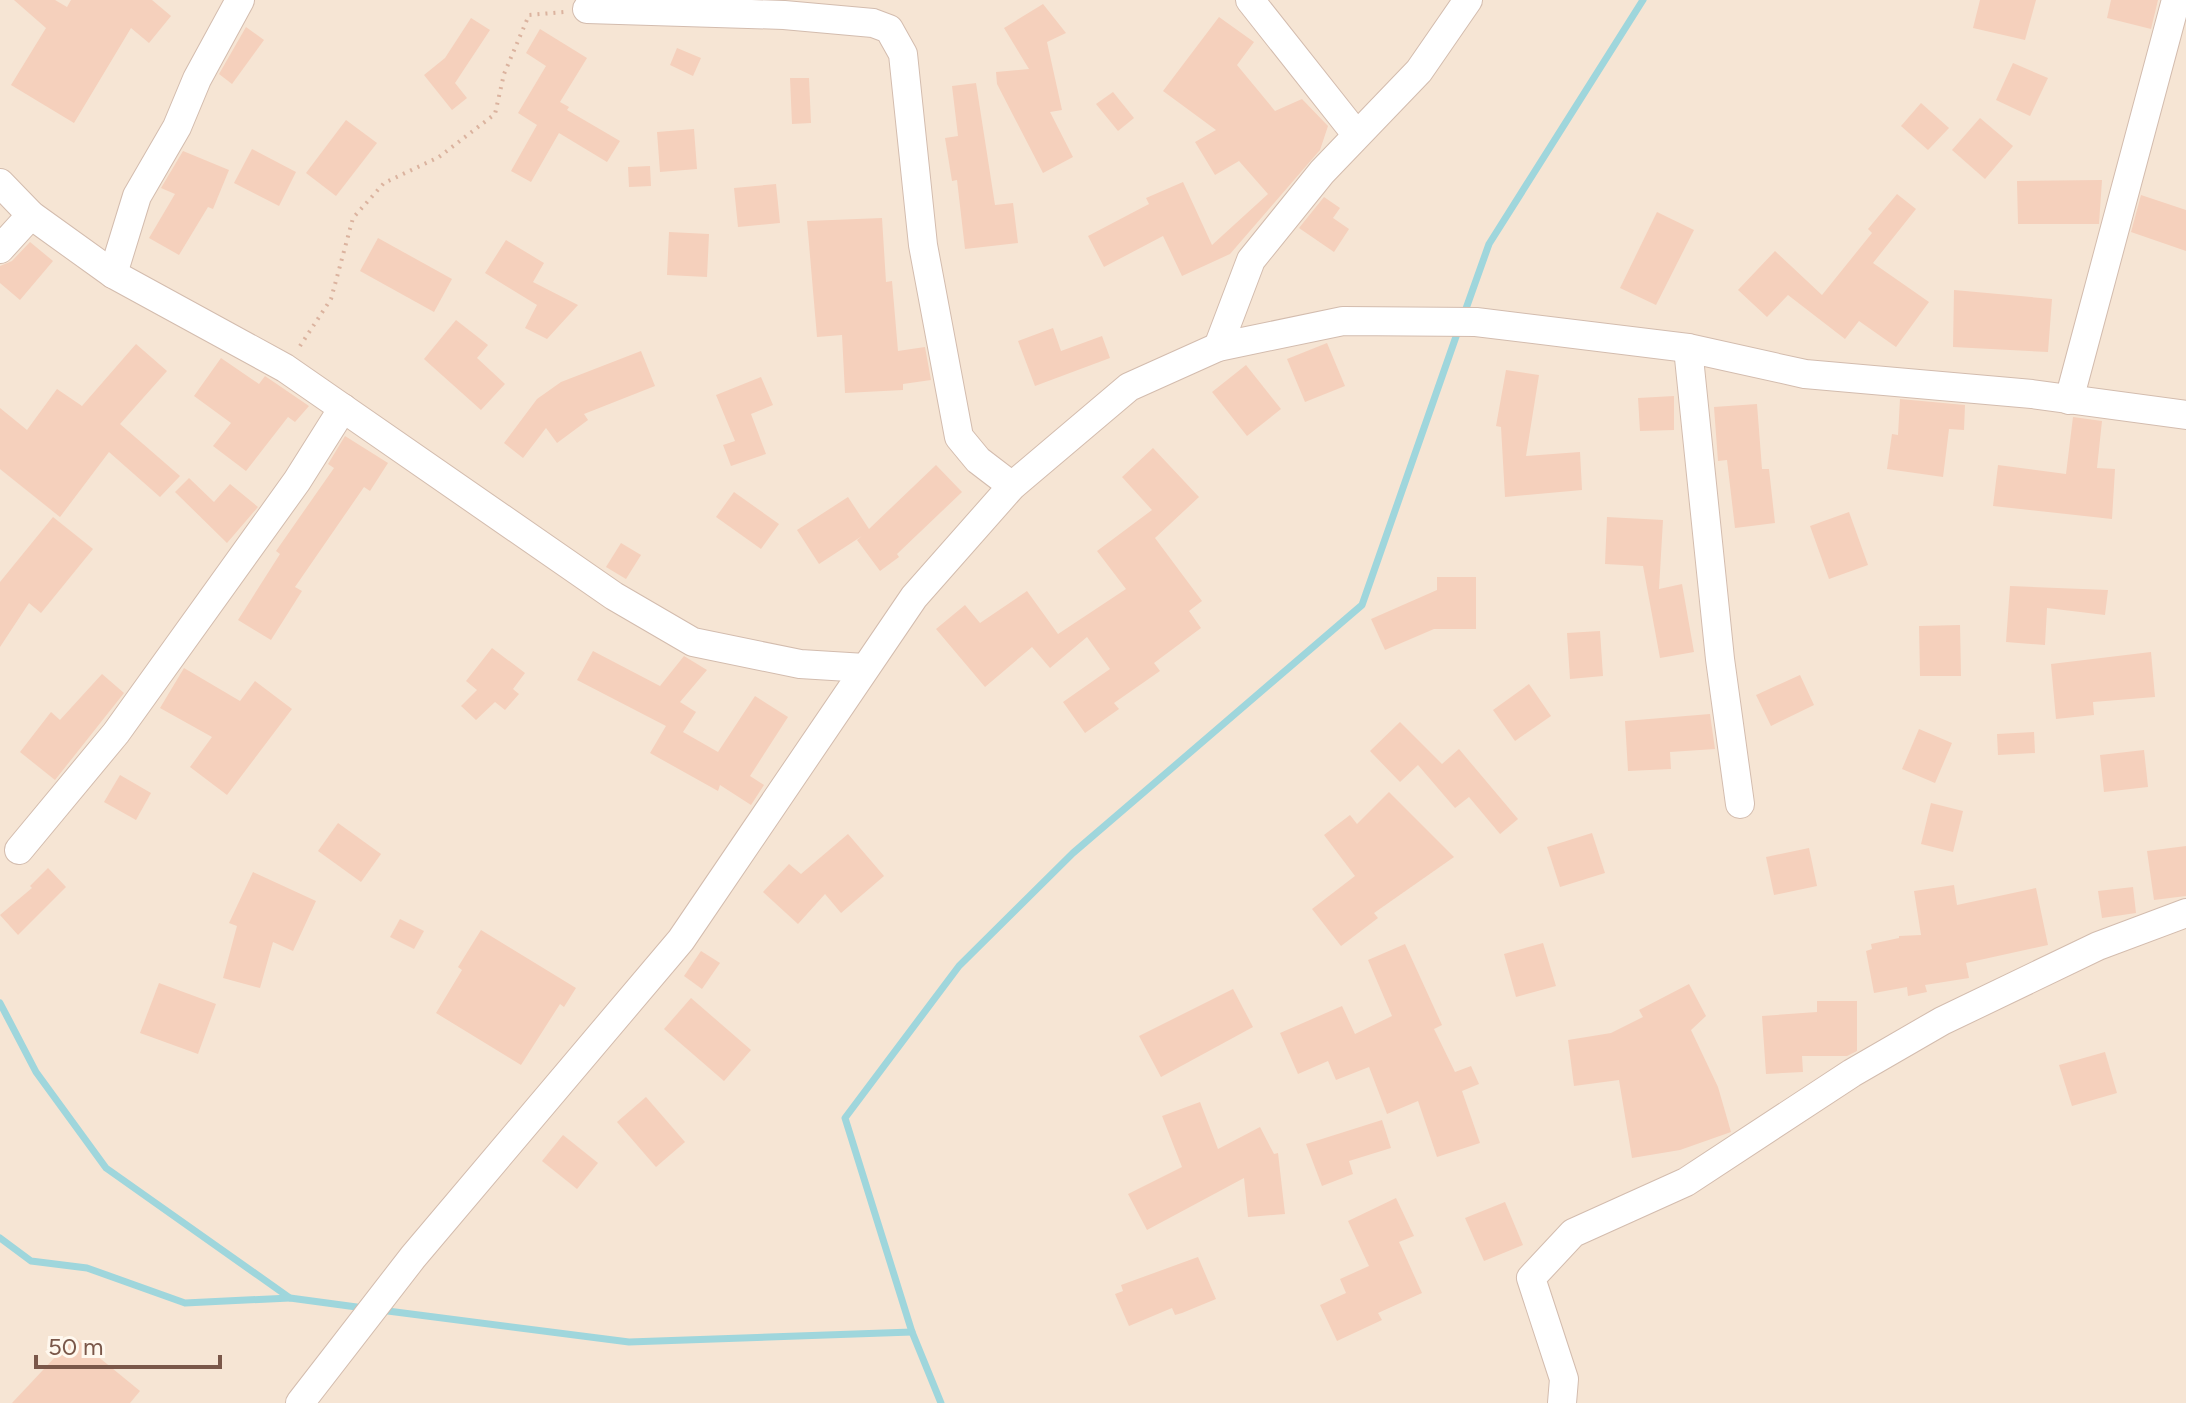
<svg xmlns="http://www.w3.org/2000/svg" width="2186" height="1403" viewBox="0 0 2186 1403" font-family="Figtree,sans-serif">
  <rect width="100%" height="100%" fill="#fef3e7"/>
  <!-- residential -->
  <rect fill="#f6e5d4" x="0" y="0" width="2186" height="1403"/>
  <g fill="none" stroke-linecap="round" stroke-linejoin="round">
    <!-- stream -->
    <g stroke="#9fd6dc" stroke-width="7">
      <polyline points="1463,317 1489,244 1643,0"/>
      <polyline points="0,1003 36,1072 106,1168 290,1298 364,1308"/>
      <polyline points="0,1238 31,1261 87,1268 185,1303 290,1298"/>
      <polyline points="380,1310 629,1342 912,1332"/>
      <polyline points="941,1403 912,1332 845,1118 959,966 1073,853 1362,605 1459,328"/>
    </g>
  </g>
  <!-- building -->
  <g fill="#f5d0bc">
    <polygon points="14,0 55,0 67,7 71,0 152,0 171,16 149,43 131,28 74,123 11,85 46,28"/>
    <polygon points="1980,0 2036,0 2025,40 1973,28"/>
    <polygon points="2111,0 2158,0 2151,29 2107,18"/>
    <polygon points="1043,4 1066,33 1047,42 1062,110 1050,112 1073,157 1043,173 997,84 996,72 1029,69 1004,28"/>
    <polygon points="1219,17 1254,42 1237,65 1275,111 1302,99 1328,126 1320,150 1230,254 1182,276 1163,236 1104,267 1088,236 1149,204 1146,198 1183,182 1212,245 1268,194 1239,161 1215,175 1195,142 1216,130 1163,91"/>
    <polygon points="471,18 490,30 455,83 467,98 452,110 424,75 445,58"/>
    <polygon points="246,27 264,40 232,84 219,74"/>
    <polygon points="540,29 587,58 560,102 569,107 567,110 620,141 607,162 559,133 531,182 511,171 537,125 518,113 546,66 526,53"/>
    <polygon points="677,48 701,58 693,76 670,65"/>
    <polygon points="2013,63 2048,78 2030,116 1996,100"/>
    <polygon points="790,78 809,78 811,123 792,124"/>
    <polygon points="976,83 995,205 1013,203 1018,243 965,249 957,180 952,181 945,138 958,136 952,86"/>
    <polygon points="1113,92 1134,118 1118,131 1096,104"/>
    <polygon points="1921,103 1949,128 1928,150 1901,126"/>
    <polygon points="1980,118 2013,146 1985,179 1952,150"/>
    <polygon points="346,120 377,143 336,196 306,173"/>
    <polygon points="694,129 697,169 660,172 657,132"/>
    <polygon points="252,149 296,172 279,206 234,183"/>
    <polygon points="183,151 229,170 213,209 208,207 179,255 149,238 175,194 161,188"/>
    <polygon points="650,166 651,186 629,187 628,167"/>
    <polygon points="2102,180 2099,224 2018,224 2017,181"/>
    <polygon points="776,184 780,223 738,227 734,188"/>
    <polygon points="1897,194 1916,209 1873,263 1929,302 1896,347 1859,321 1845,339 1788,295 1767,317 1738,290 1775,251 1822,295 1872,233 1868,229"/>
    <polygon points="2141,195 2186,210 2186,251 2131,232"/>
    <polygon points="1324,197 1340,208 1333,218 1349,229 1334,252 1299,228"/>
    <polygon points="1657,212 1694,230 1656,305 1620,288"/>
    <polygon points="882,218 886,282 892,281 898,351 925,347 931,380 903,384 903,390 845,393 842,335 817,337 807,221"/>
    <polygon points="669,232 709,234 707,277 667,275"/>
    <polygon points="378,238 452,279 434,312 360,271"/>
    <polygon points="506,240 544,263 533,282 578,305 547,339 525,328 537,305 485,273"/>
    <polygon points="30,242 53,261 20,300 0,283 0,266 12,261"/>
    <polygon points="1954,290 2052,299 2048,352 1953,347"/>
    <polygon points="456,320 488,345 477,358 505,384 481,410 424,359"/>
    <polygon points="1053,328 1061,351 1102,336 1110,358 1035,386 1018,341"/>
    <polygon points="1327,343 1345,386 1305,402 1287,359"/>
    <polygon points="136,344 167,371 120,424 180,476 160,497 109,452 60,517 0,469 0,408 27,430 57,389 82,406"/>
    <polygon points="641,351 655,386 584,414 588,420 557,443 546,428 523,458 504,443 537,399 561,382"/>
    <polygon points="221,358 259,384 265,376 309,406 295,422 288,417 246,471 213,446 231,423 194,396"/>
    <polygon points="1246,365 1281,409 1247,436 1212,392"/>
    <polygon points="1506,370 1539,375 1526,456 1580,452 1582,490 1505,497 1501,427 1496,426"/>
    <polygon points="761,377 773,405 751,414 766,454 731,466 723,445 735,441 716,395"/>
    <polygon points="1674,396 1674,430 1640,431 1638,398"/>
    <polygon points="1900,399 1965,405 1964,430 1949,429 1943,477 1887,469 1892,434 1898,435"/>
    <polygon points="1757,404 1762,469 1769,469 1775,523 1735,528 1727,460 1718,461 1714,407"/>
    <polygon points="2073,417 2102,421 2097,468 2115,469 2112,519 1993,506 1998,465 2066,474"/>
    <polygon points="345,436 388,463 370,491 364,487 295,587 302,591 271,640 238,620 280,554 276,551 334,468 328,464"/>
    <polygon points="1153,448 1199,497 1155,538 1202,601 1189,611 1201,628 1154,663 1160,671 1114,703 1119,709 1085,733 1063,702 1110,669 1087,637 1050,668 1032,647 985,687 936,629 965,605 980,623 1027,591 1058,634 1126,589 1097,551 1152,510 1122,477"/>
    <polygon points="936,465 962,492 897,554 899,557 880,571 857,540 862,536 819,564 797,530 848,497 869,529"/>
    <polygon points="189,478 214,502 230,484 258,507 227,543 175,492"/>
    <polygon points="734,492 779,524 761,549 716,517"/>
    <polygon points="1849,512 1868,565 1829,579 1810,526"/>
    <polygon points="53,517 93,549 41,613 29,603 0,647 0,582"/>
    <polygon points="1607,517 1663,520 1659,589 1682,584 1694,652 1660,658 1643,566 1605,564"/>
    <polygon points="621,543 641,555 626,579 606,567"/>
    <polygon points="1437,577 1476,577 1476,629 1434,629 1385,650 1371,619 1437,590"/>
    <polygon points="2010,586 2108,590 2105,615 2047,608 2045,645 2006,642"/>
    <polygon points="1960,625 1961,676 1920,676 1919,626"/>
    <polygon points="1600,631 1603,676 1570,679 1567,633"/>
    <polygon points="492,648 525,673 513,689 519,694 505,710 495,702 476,720 461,706 477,690 466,681"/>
    <polygon points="593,651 660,686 684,656 707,670 680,702 696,712 683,732 718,752 755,696 788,717 750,776 764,785 751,805 720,785 718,791 650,753 666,726 577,680"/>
    <polygon points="2151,652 2155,697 2093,702 2094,715 2056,719 2051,664"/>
    <polygon points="184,668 240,701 255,681 292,709 227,795 190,767 212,737 160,708"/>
    <polygon points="102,674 124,693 55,780 20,752 51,712 60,720"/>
    <polygon points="1800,675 1814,705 1771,726 1756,695"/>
    <polygon points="1529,684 1551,716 1515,741 1493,710"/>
    <polygon points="1710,714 1715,749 1670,752 1671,769 1628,771 1625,721"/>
    <polygon points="1400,722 1442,764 1459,749 1518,819 1500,834 1469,797 1455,808 1418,765 1400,782 1370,751"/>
    <polygon points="1919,729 1952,743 1935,783 1902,769"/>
    <polygon points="2034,732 2035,753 1998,755 1997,734"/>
    <polygon points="2144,750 2148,787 2104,792 2100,755"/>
    <polygon points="120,775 151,793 136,820 104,802"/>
    <polygon points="1389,792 1454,857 1374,913 1378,918 1341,946 1312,909 1355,876 1324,835 1350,815 1357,824"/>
    <polygon points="1931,803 1963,811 1953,852 1921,844"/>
    <polygon points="338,823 381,854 361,882 318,851"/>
    <polygon points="1592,833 1605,873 1560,887 1547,847"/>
    <polygon points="848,834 884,876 841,913 825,894 798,924 763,892 789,864 801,874"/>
    <polygon points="2186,846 2186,896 2154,900 2147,851"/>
    <polygon points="1809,848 1817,886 1774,895 1766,857"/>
    <polygon points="48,868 66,887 18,935 0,915 32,888 30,886"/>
    <polygon points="253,872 316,901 293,951 273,942 260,988 223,978 237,926 229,923"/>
    <polygon points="1954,885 1957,905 2036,888 2048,945 1966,963 1969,978 1925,985 1927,992 1908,996 1907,987 1874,993 1866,951 1872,949 1871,944 1899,938 1899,936 1921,935 1914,891"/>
    <polygon points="2133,887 2136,913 2102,918 2098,891"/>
    <polygon points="400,919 424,931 414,949 390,937"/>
    <polygon points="481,930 576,988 564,1007 560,1004 521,1065 436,1013 462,970 458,967"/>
    <polygon points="1543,943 1556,986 1516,997 1504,954"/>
    <polygon points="1405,944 1442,1025 1434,1029 1455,1072 1471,1066 1479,1084 1462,1091 1480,1143 1437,1157 1418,1101 1387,1114 1369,1067 1336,1080 1328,1061 1298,1074 1280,1033 1342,1006 1355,1034 1392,1016 1368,960"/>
    <polygon points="701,951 720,963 702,989 684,976"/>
    <polygon points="159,983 216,1004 198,1054 140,1033"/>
    <polygon points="1689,984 1706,1016 1691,1030 1718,1087 1731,1132 1680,1150 1632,1158 1619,1080 1574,1086 1568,1040 1611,1033 1643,1017 1639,1010"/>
    <polygon points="1233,989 1253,1027 1161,1077 1139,1036"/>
    <polygon points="691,998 751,1050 724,1081 664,1029"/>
    <polygon points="1817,1001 1857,1001 1857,1051 1847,1056 1802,1056 1803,1072 1766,1074 1762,1016 1817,1012"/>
    <polygon points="2105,1052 2117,1093 2072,1106 2059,1065"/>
    <polygon points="646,1097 685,1142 656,1167 617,1122"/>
    <polygon points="1200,1102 1218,1149 1260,1127 1274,1154 1278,1153 1285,1214 1248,1217 1244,1178 1147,1230 1128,1194 1182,1167 1162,1116"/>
    <polygon points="1382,1120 1391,1148 1349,1161 1353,1174 1322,1186 1306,1144"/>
    <polygon points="563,1135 598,1163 577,1189 542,1161"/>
    <polygon points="1396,1198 1414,1236 1399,1242 1422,1293 1378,1313 1382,1320 1337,1341 1320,1305 1346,1293 1340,1279 1369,1266 1348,1221"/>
    <polygon points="1505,1202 1523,1245 1484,1261 1465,1218"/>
    <polygon points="1198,1257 1216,1299 1182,1313 1175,1315 1172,1308 1129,1326 1115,1294 1123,1291 1121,1285"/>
    <polygon points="74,1337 140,1391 130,1403 12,1403"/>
  </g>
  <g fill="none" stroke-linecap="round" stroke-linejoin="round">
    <!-- minor casing -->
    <g stroke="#d3bcae" stroke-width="30">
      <g id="minor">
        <polyline points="1250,0 1356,134"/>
        <polyline points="587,9 784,15 873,23 889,29 903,54 923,245 959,437 978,460 1012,486"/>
        <polyline points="0,183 31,215 113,274 285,368 614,596 693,642 800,664 865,668"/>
        <polyline points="0,249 31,215"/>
        <polyline points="113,274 137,196 177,127 197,79 240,0"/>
        <polyline points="1218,347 1251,260 1322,172 1419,71 1468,0"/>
        <polyline points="1688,348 1720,659 1740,804"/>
        <polyline points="2069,400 2176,0"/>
        <polyline points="19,850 116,733 297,481 343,408"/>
        <polyline points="300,1403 413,1257 681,940 914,597 1012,486 1129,387 1218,347 1343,321 1476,322 1688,348 1805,374 2032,394 2186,415"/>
        <polyline points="1562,1403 1564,1379 1531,1278 1573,1233 1686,1182 1852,1073 1942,1021 2098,946 2186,913"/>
      </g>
    </g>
    <!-- path -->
    <polyline stroke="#dbb39f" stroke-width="4" stroke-dasharray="2 6" stroke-linecap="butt" points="300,346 331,299 353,218 384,183 439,157 495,114 504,74 529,15 564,12"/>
    <!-- minor -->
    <use href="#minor" stroke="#fff" stroke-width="28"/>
  </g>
  <!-- scale -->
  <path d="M36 1355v12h184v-12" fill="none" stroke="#7a5749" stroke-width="4"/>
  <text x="48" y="1355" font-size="24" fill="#7a5749" stroke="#fff8ee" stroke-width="6" paint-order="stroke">50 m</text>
</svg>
